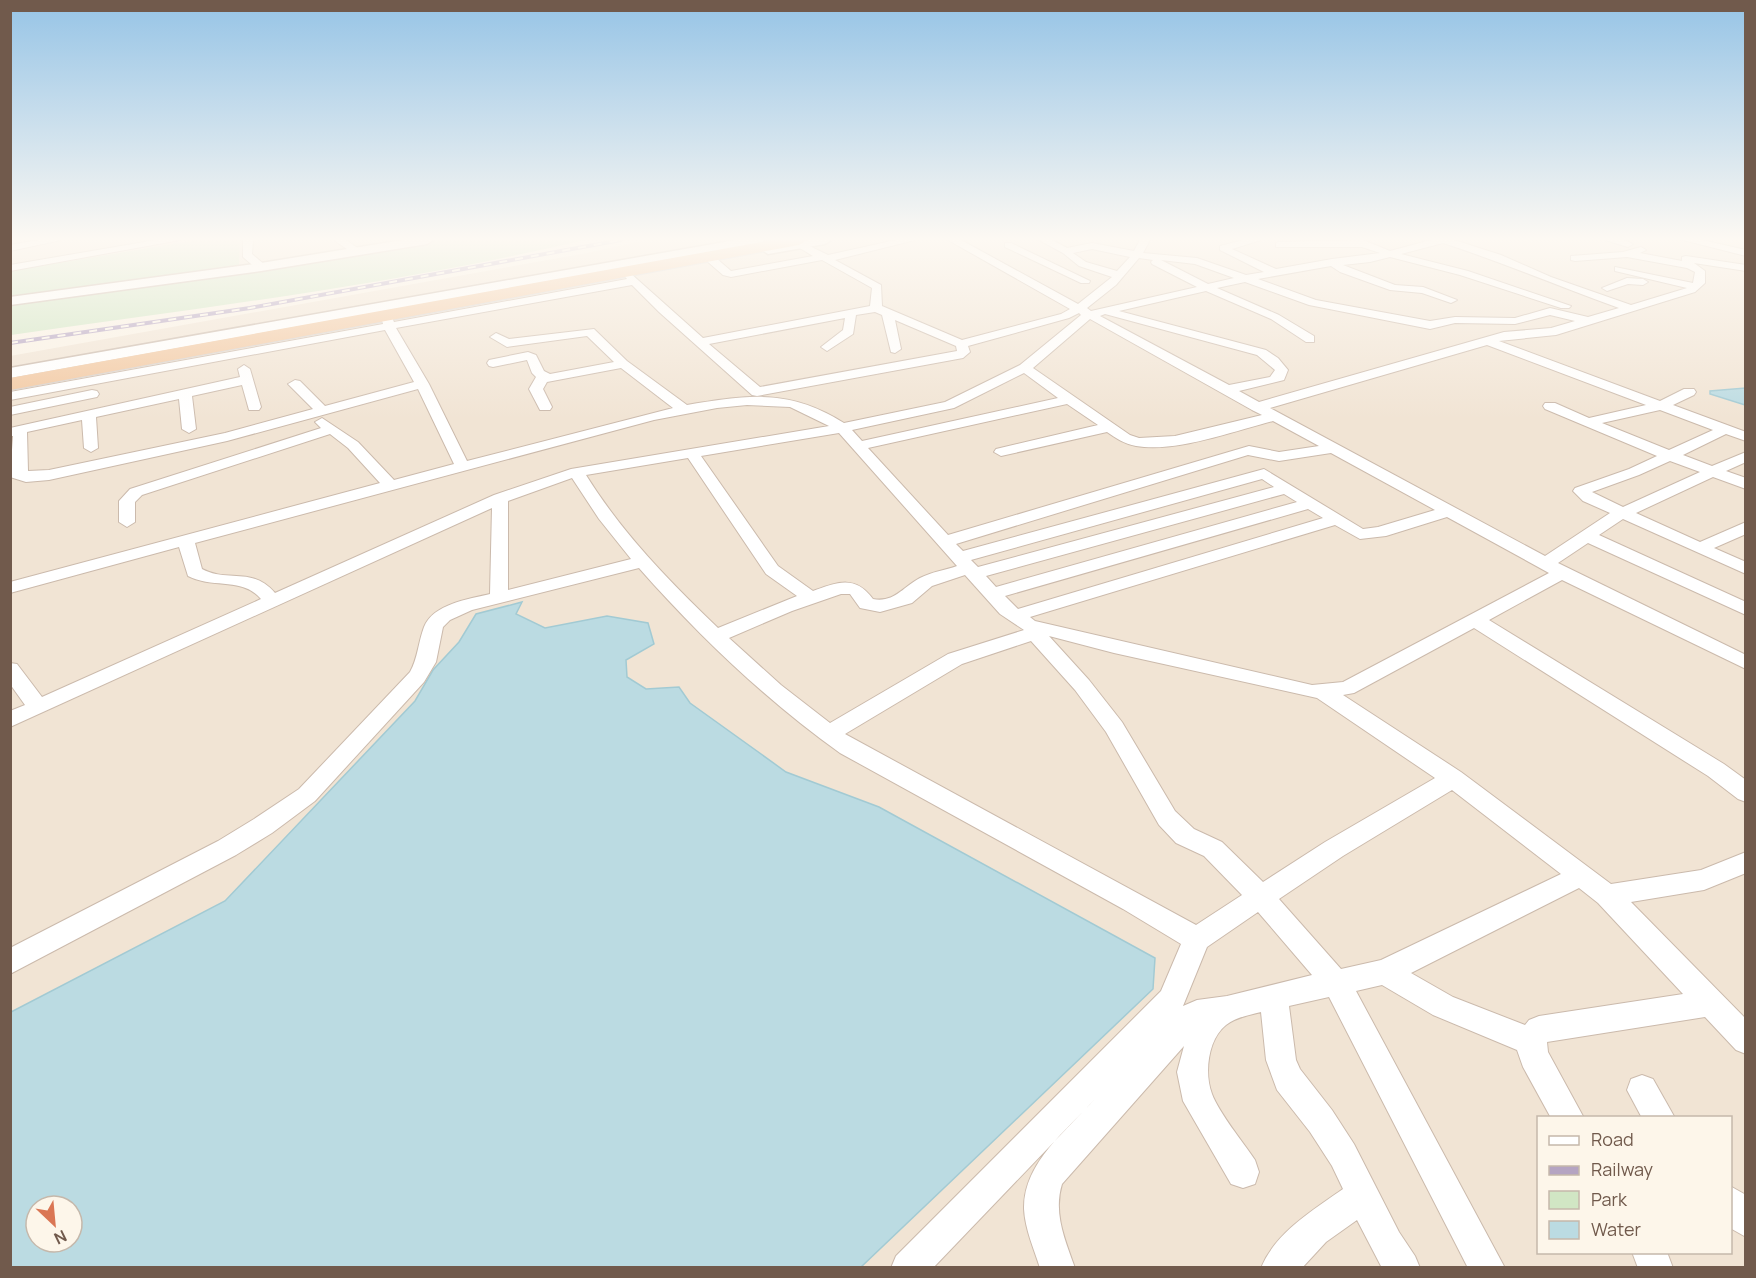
<svg xmlns="http://www.w3.org/2000/svg" width="1756" height="1278" viewBox="0 0 1756 1278" font-family="Manrope,sans-serif">
  <rect width="100%" height="100%" fill="#faf2e5"/>
  <!-- residential -->
  <g fill="#f1e4d4" fill-rule="evenodd">
    <polygon points="10,240 420,240 358,252 11,298"/>
    <path d="M646,240h1099v1027h-1734l-1,-911 577,-103zM1538,1118h192v134h-192zM36,1206h36v36h-36z"/>
  </g>
  <!-- green -->
  <g fill="#d1e6c4">
    <polygon points="196,240 240,240 239,267 11,298 11,271"/>
    <path d="M426,240h159c-189,44 -383,68 -574,95l-1,-34z"/>
  </g>
  <!-- water -->
  <g fill="#bbdbe2" stroke="#a2cad3" stroke-width="1.5" fill-rule="evenodd">
    <polygon points="1745,388 1745,405 1710,394 1710,391"/>
    <path d="M522,602l-6,12 29,14 62,-12 41,7 6,21 -28,16 1,17 19,12 33,-2 11,16 96,69 93,35 276,151 -2,31 -292,278h-850v-255l214,-111 190,-200 18,-31 26,-28 17,-28zM36,1206h36v36h-36z"/>
  </g>
  <g fill="none" stroke-linecap="round" stroke-linejoin="round">
    <!-- minor casing -->
    <g stroke="#cbbaac" stroke-width="2">
      <g id="minor">
        <polygon points="38,240 61,240 10,251 10,245"/>
        <polygon points="156,240 180,240 10,271 10,265"/>
        <polygon points="243,240 253,240 252,254 265,265 265,269 257,269 243,257"/>
        <polygon points="334,240 346,240 363,252 354,254"/>
        <path d="M896,240h19l-80,20 46,25 1,21 80,34 99,-26 9,-5 -122,-69h13l117,64 34,-27 -33,-11 -16,-13 -24,-13h13l15,8 25,-5 42,8 6,-11h10l-7,13 54,5 49,17 18,-3 -44,-22v-4l23,-6h18l-29,9 44,20 56,-10 48,-6 -18,-6h-86v-4l3,-1 84,-2 27,11 41,-11h23l47,15 50,22 80,28 56,-17 -72,-17v-4l78,16 2,-11 -8,-4 -60,-11 -52,4 -4,-1v-4l52,-4 18,-5 5,3 -6,3 42,8v-4l4,-1 60,9v6l-52,-8 11,8v12l-10,9 -139,43 -57,6 161,60 24,-12h10l2,3 -2,3 -21,10 73,27v9l-20,-7 -43,21 29,11 34,-14v10l-20,9 20,7v11l-33,-12 -77,36 64,29 46,-20v12l-32,14 32,14v12l-123,-55 -24,16 147,67v13l-158,-72 -30,20 188,92v14l-184,-89 -73,40 235,144 22,16v22l-8,-3 -30,-23 -234,-148 -120,65 -11,2 118,77 150,112 90,-14 45,-18v21l-42,17 -73,12 115,117v35l-10,-4 -31,-33 -158,25 1,10 36,66h-33l-28,-51 -6,-17 -84,-35 -51,-30 -26,6 149,277h-37l-139,-271 -40,9 7,54 4,9 32,41 22,34 45,88 16,24 5,12h-38l-25,-48 -31,22 -24,26h-41c14,-35 52,-58 82,-79l-11,-23 -22,-34 -33,-42 -11,-30 -5,-48c-11,3 -25,5 -35,13 -18,14 -22,48 -14,69 7,19 31,48 43,66l4,12 -4,12 -12,4 -12,-4 -48,-83 -6,-29 7,-26 -122,138c-9,29 3,56 13,84h-35c-6,-19 -15,-39 -16,-59 -1,-46 43,-79 71,-110l-162,169h-42l5,-12 265,-265 20,-47 -58,-35 -283,-156c-74,-53 -141,-117 -201,-185l-167,42 -22,10 -7,7 -7,35 -12,20 -109,119 -43,32 -36,22 -226,119v-26l208,-107 36,-22 45,-30 111,-117c8,-14 8,-29 14,-45 9,-23 45,-28 66,-33l2,-86 -482,219v-16l15,-6 -15,-21v-21l7,1 25,33 219,-98c-18,-22 -48,-10 -73,-23l-9,-29 -169,46v-11l370,-99 -32,-35 -18,-14 -188,61 -7,7v20l-8,5 -8,-5v-21l11,-12 191,-61 -6,-6 7,-4 36,24 36,38 60,-16 -36,-75 -191,52 -178,39 -23,2 -16,-5 3,-41h-3v-8l230,-51 -2,-8 6,-4 6,4 11,38 -2,3h-10l-7,-25 -50,11 4,33 -7,4 -7,-4 -3,-30 -83,18 2,31 -7,4 -7,-4 -2,-28 -55,12 1,39 21,-1 176,-37 88,-24 -25,-25 7,-4 5,1 25,25 89,-24 -29,-52 -375,70v-8l373,-68 -1,-4 6,-3 4,1 2,4 233,-43 -3,-4 5,-3 74,66 167,-32 2,-18 -50,-28 -91,17 -8,-2 -15,-13v-4h8l15,13 82,-15 -15,-9v-4l3,-1 27,13zM1443,243c59,19 117,44 176,65l-31,9 -38,-9 -35,10 -60,-1 -25,4 -114,-21 -58,-21 73,-13 9,6 50,18 32,3 29,10 6,-3 -34,-13 -28,-2 -52,-20 27,-3 20,-5 70,18 101,33h8l2,-2 -103,-35 -67,-17zM1092,249l38,8 -13,14 -31,-9 -13,-9zM1139,258l14,2 -2,2 1,2 45,23 -106,24 -4,-3 29,-23zM1161,260l34,4 39,14 -26,6zM1245,282l64,23 121,24 25,-6 60,1 35,-9 25,6 -24,7 -47,4 -245,70 -20,-11 45,-11 4,-10 -10,-12 -12,-8 -147,-39 87,-20 65,28 35,23h8v-6l-35,-21 -62,-27zM632,285l27,27 93,83 5,1 206,-38 7,-6 -2,-6 101,-28 10,-5 2,2 -61,50 -75,37 -101,21c-55,-35 -96,-28 -157,-18l-60,-44 -33,-32 -85,10 -13,-6 -6,4 17,10 80,-11 27,26 -64,12 -6,-3 -8,-16 -8,-3 -39,8 -2,3 2,3 4,1 34,-7 5,13 4,4 -7,12 11,21h10l2,-3 -9,-18 4,-7 74,-14 52,40 -206,53 -38,-77 -33,-56zM875,312l7,3 9,37 4,1 6,-4 -6,-29 61,26 1,5 -197,36 -51,-43 136,-26 -2,12 -22,17 6,4 26,-17 3,-19zM1105,314l152,41 18,15 -5,7 -41,8 -129,-69zM1090,319l162,91 10,5 -87,21 -36,2 -9,-3 -97,-67zM1487,345l159,60 -57,13 -34,-15h-10l-2,3 2,3 112,47 -28,13 -54,19 -2,3 10,10 27,12 -65,43 -275,-148zM1024,373l34,25 -196,43 -10,-11 102,-22zM1067,404l31,21 -102,24 -2,3 7,4 106,-24c9,6 17,12 29,14 40,7 98,-15 137,-25l46,25 -40,6 -30,-6 -301,89 -80,-87zM747,405l43,2 39,19 -258,43 -77,26 -219,98c-23,-27 -47,-10 -73,-24l-7,-26 459,-123 63,-12zM1660,410l53,20 -44,20 -67,-27zM839,433l118,133c-11,4 -26,6 -37,12 -17,9 -26,25 -47,21 -18,-24 -35,-17 -60,-8l-35,-25 -77,-110zM1331,453l104,57 -57,17 -15,2 -99,-60 -301,82 -7,-7 292,-89 31,6zM688,458l78,116 31,22 -79,32c-49,-47 -96,-95 -132,-153zM1670,461l30,11 -77,35 -31,-15 47,-17zM572,478l27,41 32,40 -123,31v-89zM1262,479l12,8 -296,80 -7,-7zM1284,494l13,8 -301,85 -10,-11zM1308,509l15,9 -305,91 -13,-13zM1447,517l102,56 -206,109 -31,3 -277,-64 -5,-4 305,-92 25,14 26,-3zM965,575l35,39 24,16 -76,24 -118,69 -49,-38 -52,-47 63,-27 49,-17h9l10,14 20,4 32,-9 20,-17zM1049,636l65,17 203,45 118,80 -110,64 -62,40 -41,-40 -28,-13 -19,-18 -53,-89 -33,-42zM1031,641l44,49 31,42 53,93 17,18 28,13 38,39 -46,30 -351,-191 117,-70zM1452,790l109,84 -180,86 -40,9 -62,-70 64,-43zM1579,888l19,15 85,91 -144,22 -10,4 -4,5 -72,-28 -42,-24zM1258,912l54,63 -85,21 -30,4 -14,6 24,-59z"/>
        <polygon points="1605,240 1624,240 1633,244 1628,247"/>
        <polygon points="1683,240 1702,240 1746,250 1746,256"/>
        <polygon points="1005,243 1011,243 1090,281 1089,283 1081,283 1005,247"/>
        <polygon points="1627,278 1643,279 1648,282 1643,285 1628,284 1607,291 1602,288"/>
        <polygon points="92,390 97,391 99,394 97,397 10,415 10,407"/>
        <polygon points="1642,1075 1653,1079 1675,1118 1642,1118 1627,1090 1631,1079"/>
        <polygon points="1730,1186 1746,1195 1746,1237 1730,1228"/>
        <polygon points="1632,1252 1667,1252 1673,1268 1638,1268"/>
      </g>
    </g>
    <!-- tertiary casing -->
    <g stroke="#cbbaac" stroke-width="3">
      <g id="tertiary">
        <polygon points="403,240 433,240 427,244 261,271 10,305 10,297 261,263"/>
        <polygon points="736,240 764,240 758,244 10,378 10,368"/>
        <polygon points="803,240 831,240 825,244 768,254 762,250 768,246"/>
      </g>
    </g>
    <!-- trunk casing -->
    <g stroke="#d7d1cd" stroke-width="2">
      <polygon id="trunk" points="772,240 807,240 799,245 10,390 10,378"/>
    </g>
    <!-- minor -->
    <use href="#minor" fill="#fff" fill-rule="evenodd"/>
    <!-- tertiary -->
    <use href="#tertiary" fill="#fff" fill-rule="evenodd"/>
    <!-- trunk -->
    <use href="#trunk" fill="#f2c8a1" fill-rule="evenodd"/>
    <!-- rail casing -->
    <g stroke="#b5a4c2" stroke-width="4">
      <polyline id="rail" points="10,343 250,308 621,240"/>
    </g>
    <!-- rail -->
    <use href="#rail" stroke="#fdf6ea" stroke-width="2" stroke-dasharray="8" stroke-linecap="butt"/>
  </g>
  <!-- sky -->
  <linearGradient id="sky" x2="0" y2="1"><stop stop-color="#96c4e6"/><stop offset="0.57" stop-color="#fdf9f3"/><stop offset="1" stop-color="#fdf9f3" stop-opacity="0"/></linearGradient>
  <rect width="1756" height="419" fill="url(#sky)"/>
  <!-- border -->
  <rect width="1756" height="1278" fill="none" stroke="#715a4c" stroke-width="24"/>
  <!-- legend -->
  <rect x="1537" y="1116" width="195" height="138" fill="#fdf6ea" stroke="#c5b8ab" stroke-width="1.5"/>
  <rect x="1549" y="1136" width="30" height="9" fill="#ffffff" stroke="#c5b8ab" stroke-width="1.5"/>
  <text x="1591" y="1146" font-size="18" fill="#715a4c">Road</text>
  <rect x="1549" y="1166" width="30" height="9" fill="#b5a4c2" stroke="#c5b8ab" stroke-width="1.5"/>
  <text x="1591" y="1176" font-size="18" fill="#715a4c">Railway</text>
  <rect x="1549" y="1191" width="30" height="18" fill="#d1e6c4" stroke="#c5b8ab" stroke-width="1.5"/>
  <text x="1591" y="1206" font-size="18" fill="#715a4c">Park</text>
  <rect x="1549" y="1221" width="30" height="18" fill="#bbdbe2" stroke="#c5b8ab" stroke-width="1.5"/>
  <text x="1591" y="1236" font-size="18" fill="#715a4c">Water</text>
  <!-- north arrow -->
  <g transform="translate(54 1224) rotate(154)"><circle r="28" fill="#fdf6ea" stroke="#c5b8ab" stroke-width="1.5"/>
  <path d="M0-4.5L10 22L0 15L-10 22Z" fill="#da7654"/>
  <text y="-9" font-size="16" font-weight="bold" text-anchor="middle" fill="#715a4c">N</text>
  </g>
</svg>
